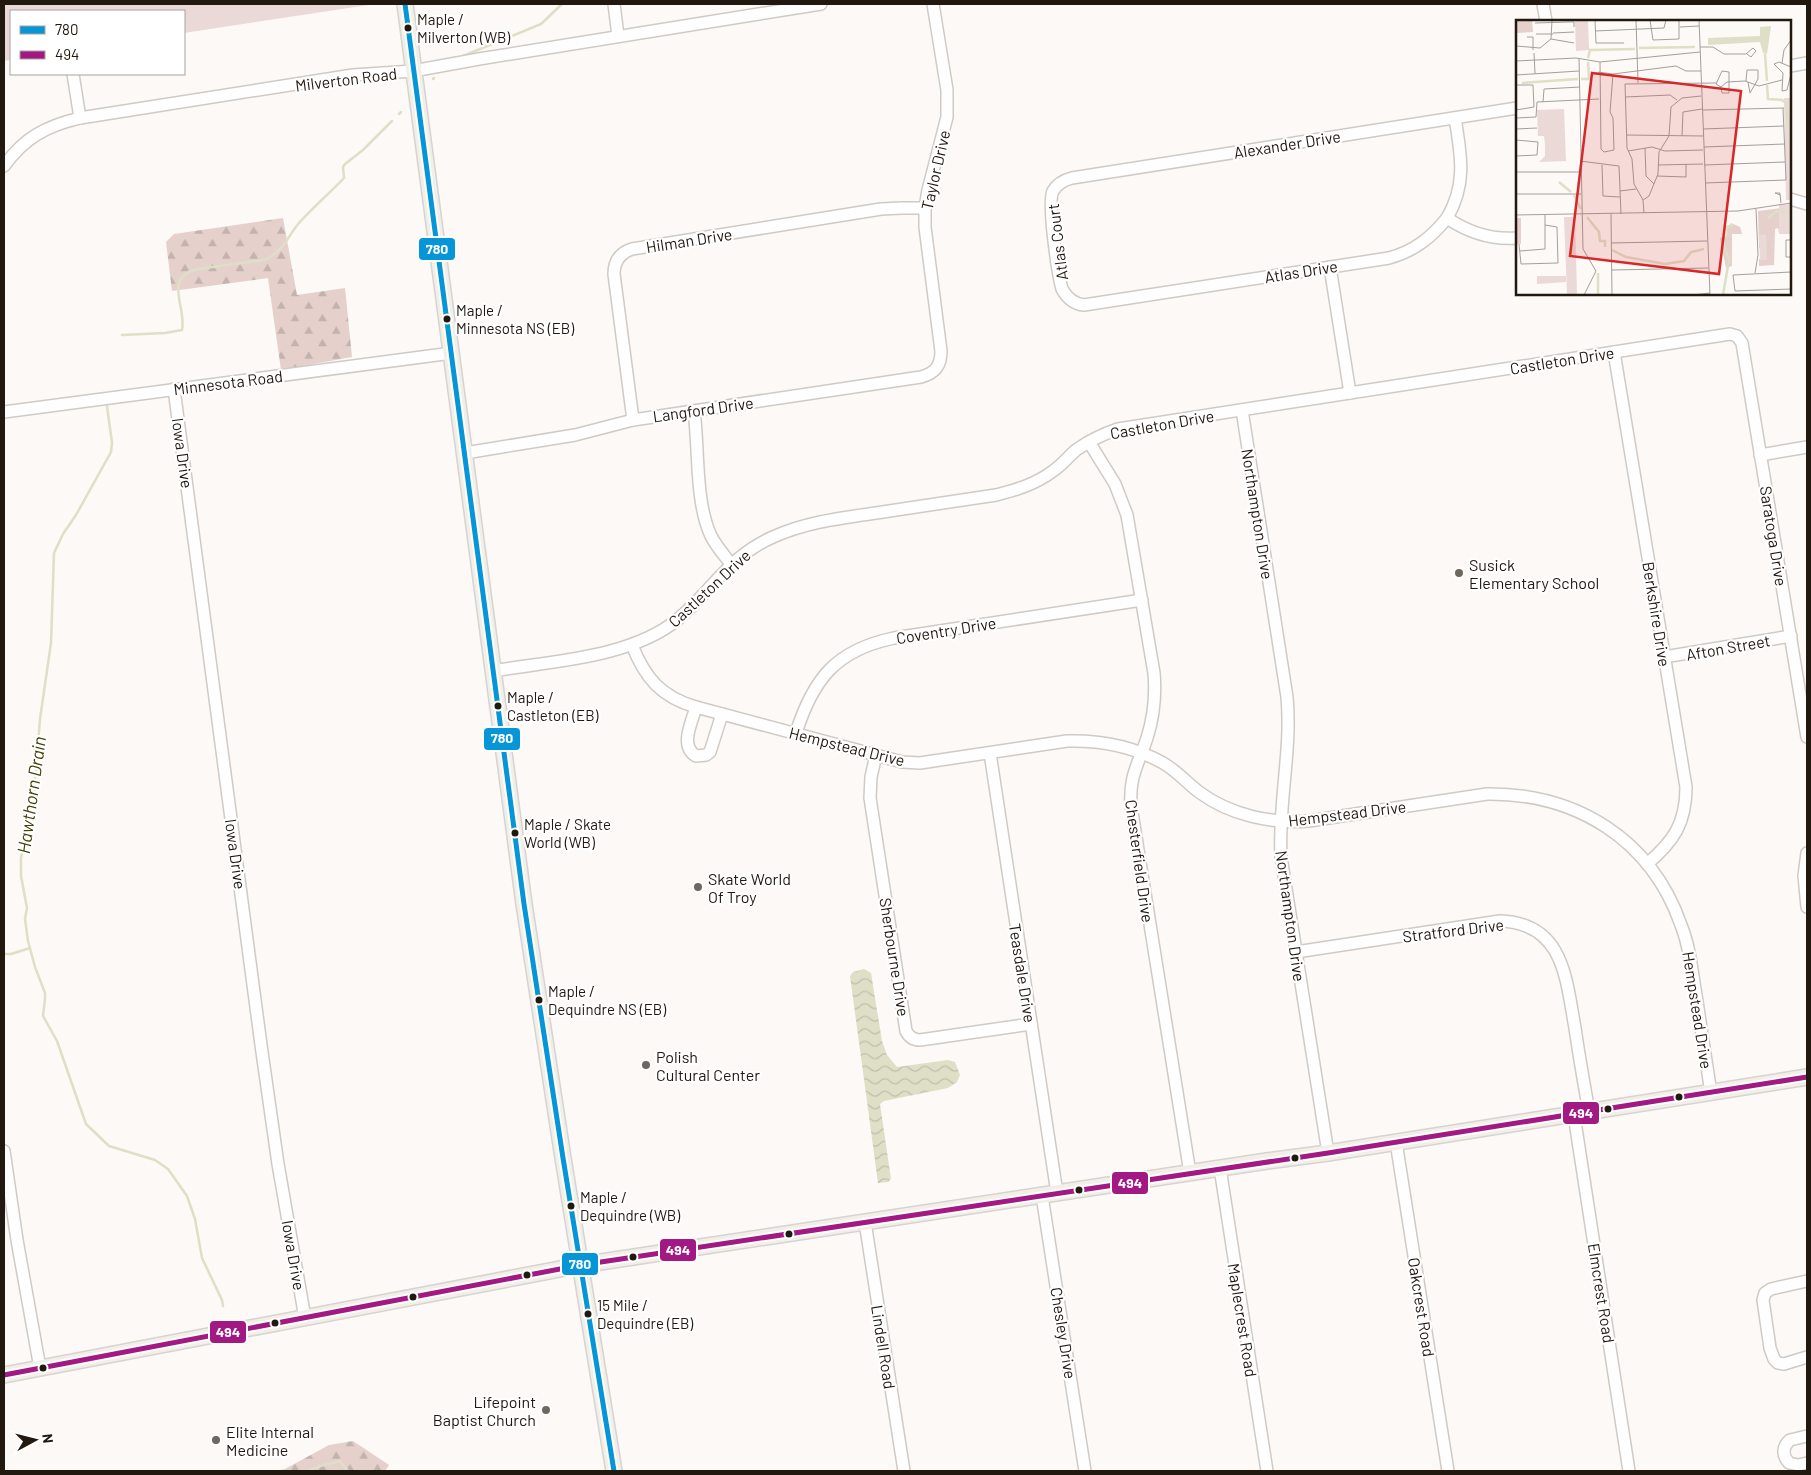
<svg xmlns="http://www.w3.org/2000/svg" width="1811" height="1475" viewBox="0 0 1811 1475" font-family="Barlow,sans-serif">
  <defs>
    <pattern id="forest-firs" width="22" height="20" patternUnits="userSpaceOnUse" patternTransform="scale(1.25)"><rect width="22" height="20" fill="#e5d0cc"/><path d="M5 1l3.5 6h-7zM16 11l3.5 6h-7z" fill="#c4b2ae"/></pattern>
    <pattern id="water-waves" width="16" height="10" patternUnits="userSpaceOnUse" patternTransform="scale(1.25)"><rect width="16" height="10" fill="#dfdfc8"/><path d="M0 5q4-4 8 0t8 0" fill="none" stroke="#bfbfab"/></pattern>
  </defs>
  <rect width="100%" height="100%" fill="#fcf9f6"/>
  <!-- forest -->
  <g fill="url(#forest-firs)">
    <polygon points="283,218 297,295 345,288 352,357 281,370 268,278 172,291 166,242 174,234"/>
    <polygon points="353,1441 389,1465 385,1471 276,1471 285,1469 329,1445"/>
  </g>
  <!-- park -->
  <polygon fill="#ead9d6" points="4,4 375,4 184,33 184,11 11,11 11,60 4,61"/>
  <!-- water -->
  <polygon fill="url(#water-waves)" points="864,969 871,973 882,1041 887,1055 897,1067 948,1060 955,1062 960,1075 957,1082 948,1088 884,1101 880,1104 891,1179 888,1182 878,1183 850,976 853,972"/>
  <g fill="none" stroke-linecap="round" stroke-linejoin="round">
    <!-- stream -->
    <g stroke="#dfdfc8" stroke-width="2.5">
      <polyline points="463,56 541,24 562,4"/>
      <polyline points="433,79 434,78"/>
      <polyline points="399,114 401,112"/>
      <path d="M122,335l43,-2 17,-3c5,-23 -20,-53 16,-61l66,-9c19,-7 23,-23 35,-37 14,-16 31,-30 45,-45l-1,-11 2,-3 18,-14 29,-29"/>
      <polyline points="107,406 112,443 111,452 76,515 63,534 54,553 51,643 40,719 34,792 21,858 21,876 27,908 25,919 28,941 35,967 45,993 45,999 43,1016 57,1041 86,1124 109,1146 155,1160 168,1169 187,1196 195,1219 202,1258 222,1300 223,1306"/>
      <polyline points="4,954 11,954 30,948"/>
      <polyline points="309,1471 320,1466 340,1461 348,1471"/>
    </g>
    <!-- minor casing -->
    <g stroke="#d0cac4" stroke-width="14">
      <g id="minor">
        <polyline points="614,4 618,36"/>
        <polyline points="1543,4 1546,21"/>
        <polyline points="1790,66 1807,63"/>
        <polyline points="73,74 80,118"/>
        <path d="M1517,108l-445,70c-8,2 -15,6 -19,13 -6,11 5,84 9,98 5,9 12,15 22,16l305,-47c25,-7 42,-20 58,-40 22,15 44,22 70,20"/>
        <path d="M4,166c20,-28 42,-40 76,-48l273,-43 60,-4 66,-12 342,-55"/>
        <polyline points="1790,199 1807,204"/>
        <path d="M1447,218c20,-34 14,-63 8,-100"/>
        <polyline points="1330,267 1350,393"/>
        <path d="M1614,352l72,435c0,36 -12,54 -39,77"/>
        <polyline points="174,389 261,1045 278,1164 305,1318"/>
        <path d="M1242,410l45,287c5,53 -9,106 -6,160l47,296"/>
        <path d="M694,411c5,37 1,91 17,125 5,10 13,19 20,28"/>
        <polyline points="4,412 452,353"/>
        <path d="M633,420l-19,-146c0,-13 6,-21 18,-25l249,-40 21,-1h23"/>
        <path d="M1089,442l26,42 12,31 27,158c2,23 0,43 -7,65 -9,27 -18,38 -16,68l59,367"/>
        <path d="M465,453l110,-18 58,-15 288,-43c14,-4 20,-11 20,-26l-16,-124v-19l3,-18 19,-73v-27l-14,-86"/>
        <polyline points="1760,455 1807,447"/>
        <path d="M632,645c13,33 29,52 64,62l206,55 18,1 147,-22c35,-1 66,5 96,22 14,8 24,20 36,29 31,23 72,32 110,29l178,-27c89,-1 164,45 194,131 9,22 11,47 15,70 5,33 10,66 15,98"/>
        <polyline points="1664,657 1791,636"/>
        <path d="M493,671c58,-10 137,-13 184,-51 35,-29 52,-64 96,-83 33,-15 68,-19 103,-24 40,-6 80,-12 120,-18 20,-5 40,-11 57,-24 9,-6 15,-14 23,-21 13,-9 27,-16 42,-21l612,-95 7,2 5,7 65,394"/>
        <path d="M696,707c-4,15 -17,39 0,49l10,-1 4,-3 12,-38"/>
        <path d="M796,733c17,-54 40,-83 98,-95l248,-38"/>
        <polyline points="990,753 1057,1193"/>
        <path d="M876,755l-5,22 -1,21 36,233c3,6 7,9 14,9l111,-16"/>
        <polyline points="1807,853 1804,876 1807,907"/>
        <path d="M1296,952l204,-31c64,2 66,58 75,107 4,28 9,56 14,84"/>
        <polyline points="1574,1115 1629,1471"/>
        <polyline points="1396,1142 1448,1471"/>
        <polyline points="4,1151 17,1240 40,1368"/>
        <polyline points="1220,1168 1267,1471"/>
        <polyline points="1042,1196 1085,1471"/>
        <polyline points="865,1222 904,1471"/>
        <polyline points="1807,1281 1771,1289 1765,1293 1763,1300 1770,1348 1774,1359 1778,1363 1784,1364 1807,1357"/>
        <path d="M1807,1436l-17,4c-8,7 -8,15 -1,23l9,2 9,-2"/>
      </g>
    </g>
    <!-- major casing -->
    <g stroke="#d6d3d1" stroke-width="18">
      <g id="major">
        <polyline points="405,4 524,904 563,1158 614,1471"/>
        <polyline points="4,1375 581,1265 1267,1161 1328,1153 1807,1077"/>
      </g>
    </g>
    <!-- minor -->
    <use href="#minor" stroke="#fffefe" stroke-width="11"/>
    <!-- major -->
    <use href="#major" stroke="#f2efe7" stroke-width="15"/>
    <!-- bus-1 casing -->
    <g stroke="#fff" stroke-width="9">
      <polyline id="bus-1" points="405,4 524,904 563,1158 614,1471"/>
    </g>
    <!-- bus-2 casing -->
    <g stroke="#fff" stroke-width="9">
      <polyline id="bus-2" points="4,1375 581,1265 1328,1153 1807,1077"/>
    </g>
    <!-- bus-1 -->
    <use href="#bus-1" stroke="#0696d7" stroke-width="5"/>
    <!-- bus-2 -->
    <use href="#bus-2" stroke="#a31984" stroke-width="5"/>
  </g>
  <!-- markers -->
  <g fill="#21180f" stroke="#fff" stroke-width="2">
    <circle cx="408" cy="28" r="4.5"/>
    <circle cx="447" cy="319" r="4.5"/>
    <circle cx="498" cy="706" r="4.5"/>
    <circle cx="515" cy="833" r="4.5"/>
    <circle cx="539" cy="1000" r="4.5"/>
    <circle cx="1679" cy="1097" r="4.5"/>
    <circle cx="1608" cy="1109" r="4.5"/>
    <circle cx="1295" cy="1158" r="4.5"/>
    <circle cx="1079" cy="1190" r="4.5"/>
    <circle cx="571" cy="1206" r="4.5"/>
    <circle cx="789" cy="1234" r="4.5"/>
    <circle cx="633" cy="1257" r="4.5"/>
    <circle cx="527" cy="1275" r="4.5"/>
    <circle cx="413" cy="1297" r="4.5"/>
    <circle cx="588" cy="1314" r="4.5"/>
    <circle cx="275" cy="1323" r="4.5"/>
    <circle cx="43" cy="1368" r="4.5"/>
  </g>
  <g fill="#6e6760" stroke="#fff" stroke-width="2">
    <circle cx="1459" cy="573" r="5"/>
    <circle cx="698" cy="887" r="5"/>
    <circle cx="646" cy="1065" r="5"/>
    <circle cx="546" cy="1410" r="5"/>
    <circle cx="216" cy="1440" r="5"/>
  </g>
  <g text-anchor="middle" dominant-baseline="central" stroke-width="4.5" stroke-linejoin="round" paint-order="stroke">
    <!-- bus labels -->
    <g font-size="15" fill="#21180f" stroke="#fff" text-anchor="start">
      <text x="417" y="19">Maple /<tspan x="417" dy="18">Milverton (WB)</tspan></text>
      <text x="456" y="310">Maple /<tspan x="456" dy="18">Minnesota NS (EB)</tspan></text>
      <text x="507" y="697">Maple /<tspan x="507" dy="18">Castleton (EB)</tspan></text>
      <text x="524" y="824">Maple / Skate<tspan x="524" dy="18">World (WB)</tspan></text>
      <text x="548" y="991">Maple /<tspan x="548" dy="18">Dequindre NS (EB)</tspan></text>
      <text x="580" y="1197">Maple /<tspan x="580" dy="18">Dequindre (WB)</tspan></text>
      <text x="597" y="1305">15 Mile /<tspan x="597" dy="18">Dequindre (EB)</tspan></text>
    </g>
    <!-- street labels -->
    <g font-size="16" fill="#21180f" stroke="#fff">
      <text transform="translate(346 79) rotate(-7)">Milverton Road</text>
      <text transform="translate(1287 144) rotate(-9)">Alexander Drive</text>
      <text transform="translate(935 170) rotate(-77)">Taylor Drive</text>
      <text transform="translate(689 240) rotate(-9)">Hilman Drive</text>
      <text transform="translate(1057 242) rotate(-97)">Atlas Court</text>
      <text transform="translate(1301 271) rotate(-9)">Atlas Drive</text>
      <text transform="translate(1562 360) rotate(-9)">Castleton Drive</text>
      <text transform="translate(228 382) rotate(-7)">Minnesota Road</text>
      <text transform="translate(703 409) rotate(-8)">Langford Drive</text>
      <text transform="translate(1162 424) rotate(-10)">Castleton Drive</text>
      <text transform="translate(183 453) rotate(82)">Iowa Drive</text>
      <text transform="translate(1258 514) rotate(81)">Northampton Drive</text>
      <text transform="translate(1774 536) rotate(81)">Saratoga Drive</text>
      <text transform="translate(709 588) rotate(-43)">Castleton Drive</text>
      <text transform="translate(1657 614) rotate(81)">Berkshire Drive</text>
      <text transform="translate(946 630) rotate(-9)">Coventry Drive</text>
      <text transform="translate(1728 647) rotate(-10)">Afton Street</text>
      <text transform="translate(847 746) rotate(14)">Hempstead Drive</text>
      <text transform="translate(1347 813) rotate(-7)">Hempstead Drive</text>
      <text transform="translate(236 854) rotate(82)">Iowa Drive</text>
      <text transform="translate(1140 861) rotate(82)">Chesterfield Drive</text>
      <text transform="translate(1291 916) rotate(82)">Northampton Drive</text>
      <text transform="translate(1453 930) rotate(-7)">Stratford Drive</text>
      <text transform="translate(895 957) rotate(81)">Sherbourne Drive</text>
      <text transform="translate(1023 973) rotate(81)">Teasdale Drive</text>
      <text transform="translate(1698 1010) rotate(81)">Hempstead Drive</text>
      <text transform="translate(294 1255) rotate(80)">Iowa Drive</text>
      <text transform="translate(1602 1293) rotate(81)">Elmcrest Road</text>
      <text transform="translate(1422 1307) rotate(81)">Oakcrest Road</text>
      <text transform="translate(1243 1320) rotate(81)">Maplecrest Road</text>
      <text transform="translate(1064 1333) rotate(81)">Chesley Drive</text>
      <text transform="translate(884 1347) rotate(81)">Lindell Road</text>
    </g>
    <!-- poi labels -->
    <g font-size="16" fill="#21180f" stroke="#fff" text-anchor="start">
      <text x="1469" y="564">Susick<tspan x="1469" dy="18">Elementary School</tspan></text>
      <text x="708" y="878">Skate World<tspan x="708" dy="18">Of Troy</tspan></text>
      <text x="656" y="1056">Polish<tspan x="656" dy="18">Cultural Center</tspan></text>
      <text x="536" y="1401" text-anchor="end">Lifepoint<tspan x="536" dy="18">Baptist Church</tspan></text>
      <text x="226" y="1431">Elite Internal<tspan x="226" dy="18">Medicine</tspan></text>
    </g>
    <!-- water labels -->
    <g font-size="18" font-style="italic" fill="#41420a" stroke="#fff">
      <text transform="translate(31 795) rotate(-82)">Hawthorn Drain</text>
    </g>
  </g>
  <!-- overview -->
  <g transform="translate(1516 20)">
    <rect width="275" height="275" fill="#fcf9f6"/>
    <path d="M59,1h13l1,29 -13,1zM21,256h29v6l-29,2z" fill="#ead9d6"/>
    <path d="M0,0h16l1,12 -17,1zM265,188l10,25h-12l-1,-5 -3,1 -1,36 -15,1v-7l6,-2v-9h-6l-1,-37zM0,198h5v26h-5zM215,203l9,4 2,7h-10v32l-6,2 -6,-30 6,-2 1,-8z" fill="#e5d0cc"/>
    <path d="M250,214l1,26h-7l-1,-25z" fill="#ead9d6"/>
    <path d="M268,78h7v102h-5zM48,89l2,52 -27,1 6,-6v-10l-1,-10h-6l-1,-26zM275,184v30h-12v-29zM48,197h11l2,78h-10z" fill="#ead9d6"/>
    <path d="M255,6l-4,28 -4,-1 -3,-11 -52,3v-7l52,-2v-9z" fill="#dfdfc8"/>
    <path fill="none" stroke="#dfdfc8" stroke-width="2.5" d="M123,28l56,-1M249,34l2,27M72,38l2,-8 45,-1M65,59h8l-1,-17M6,63l56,-4M251,65l1,14 14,1 4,3 5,43M43,162l12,10M58,175l7,14M71,197l12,15 1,9h5v6M252,198l9,-7 14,2M96,230l14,7 39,7 19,-3 7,-9 13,-3M82,253v22M207,275l6,-35 -7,-21 5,-3v-9l6,-2"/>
    <path fill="none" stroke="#a49f9a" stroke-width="1" d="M79,0l1,23h28M120,0l2,63M134,0l3,20 26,-1v-19M183,0l11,275M19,3l34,-1h5v5M164,7l19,-1M79,11l69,-3 2,-8M37,13l21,-1M20,14h17M11,17h6v13M35,19l23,4M0,26l24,2 11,-9 1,-19M184,27h13l11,7h22l7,-6 3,3 -5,6 -4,-3M18,33l1,21M63,38l4,191 13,22 -12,24M0,41l60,-3 24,4M84,42l1,87 3,3 10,-2 -1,-32 -3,-6 3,-38M84,42l100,-10M266,43l2,-13 7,-10M275,47l-12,-5 -5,2 9,9 -1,18 5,-1 4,-16M206,51l7,1v21h-7l-1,-6 -5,-3zM82,52l15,2 63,-8 10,5h15M0,55l63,-4M230,61l1,-11h11v9l-8,14 -2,-11M0,65h17l1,22 -18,3M205,67l6,-5 18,-1 14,5 23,-6M109,77l45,-2 7,5M27,82l1,-13 36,-2M187,90l81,-2M0,98l20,-1 1,-15 62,-3M0,109l21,-1M187,109l81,-3M111,115l76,1M166,116l1,-24 19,-3M0,120l22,2 -1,13 -21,1M188,127l81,-3M129,128l1,28 8,8M112,131l24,-4 13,4 38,-1M64,141l39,5 2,48M86,145l1,31 17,1M142,145l45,-1M188,145l81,-3M0,152h64M141,156l29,1v-13M189,163l81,-3 -3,-72M104,171l16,-2M0,174h65M264,175l-5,-2h5v1l1,9M127,180l6,-4 9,-22 1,-22 10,-16 2,-29 11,-9 19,-2M128,193l-1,-13 -9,-16 -2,-25 -5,-11 -2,-64 91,-1M95,194l1,81M0,195l222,-4 53,-8M275,220h-5v17h5M95,223l96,-2M3,224l2,20 37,-1 -1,-36 -12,-2M4,231l25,-2v-34M96,250l96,-2M275,252l-58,3 2,16 56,-2M239,253l3,-18 -2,-46M177,275l17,-2"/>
    <path fill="#d62828" fill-opacity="0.15" stroke="#d62828" stroke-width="2.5" d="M76,53l149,18 -22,183 -149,-18z"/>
    <rect width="275" height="275" fill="none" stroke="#21180f" stroke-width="2.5"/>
  </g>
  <g stroke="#fff" stroke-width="2">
    <rect x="418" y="237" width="38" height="24" rx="5" fill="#0696d7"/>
    <rect x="483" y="727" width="38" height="24" rx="5" fill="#0696d7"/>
    <rect x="1562" y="1101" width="38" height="24" rx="5" fill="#a31984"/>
    <rect x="1111" y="1171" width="38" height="24" rx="5" fill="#a31984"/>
    <rect x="659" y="1238" width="38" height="24" rx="5" fill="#a31984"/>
    <rect x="561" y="1252" width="38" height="24" rx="5" fill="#0696d7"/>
    <rect x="209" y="1320" width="38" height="24" rx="5" fill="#a31984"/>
  </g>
  <g font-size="14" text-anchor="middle" font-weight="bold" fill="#fff">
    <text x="437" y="254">780</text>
    <text x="502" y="743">780</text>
    <text x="1581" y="1118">494</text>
    <text x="1130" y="1188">494</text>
    <text x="678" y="1255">494</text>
    <text x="580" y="1269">780</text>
    <text x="228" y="1337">494</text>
  </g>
  <!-- border -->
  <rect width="1811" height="1475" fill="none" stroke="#21180f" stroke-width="10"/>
  <!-- legend -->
  <rect x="10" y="10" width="175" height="65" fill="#ffffff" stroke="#a6a39f"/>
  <rect x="20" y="26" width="25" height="8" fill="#0696d7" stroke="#a6a39f"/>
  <text x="55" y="35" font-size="15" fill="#21180f">780</text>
  <rect x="20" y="51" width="25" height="8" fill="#a31984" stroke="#a6a39f"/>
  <text x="55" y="60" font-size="15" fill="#21180f">494</text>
  <!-- north arrow -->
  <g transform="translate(35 1440) rotate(83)" stroke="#ffffff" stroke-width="4" paint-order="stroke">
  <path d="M0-4L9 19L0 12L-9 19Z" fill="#21180f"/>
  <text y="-8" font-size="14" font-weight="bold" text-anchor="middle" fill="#21180f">N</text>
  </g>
</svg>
